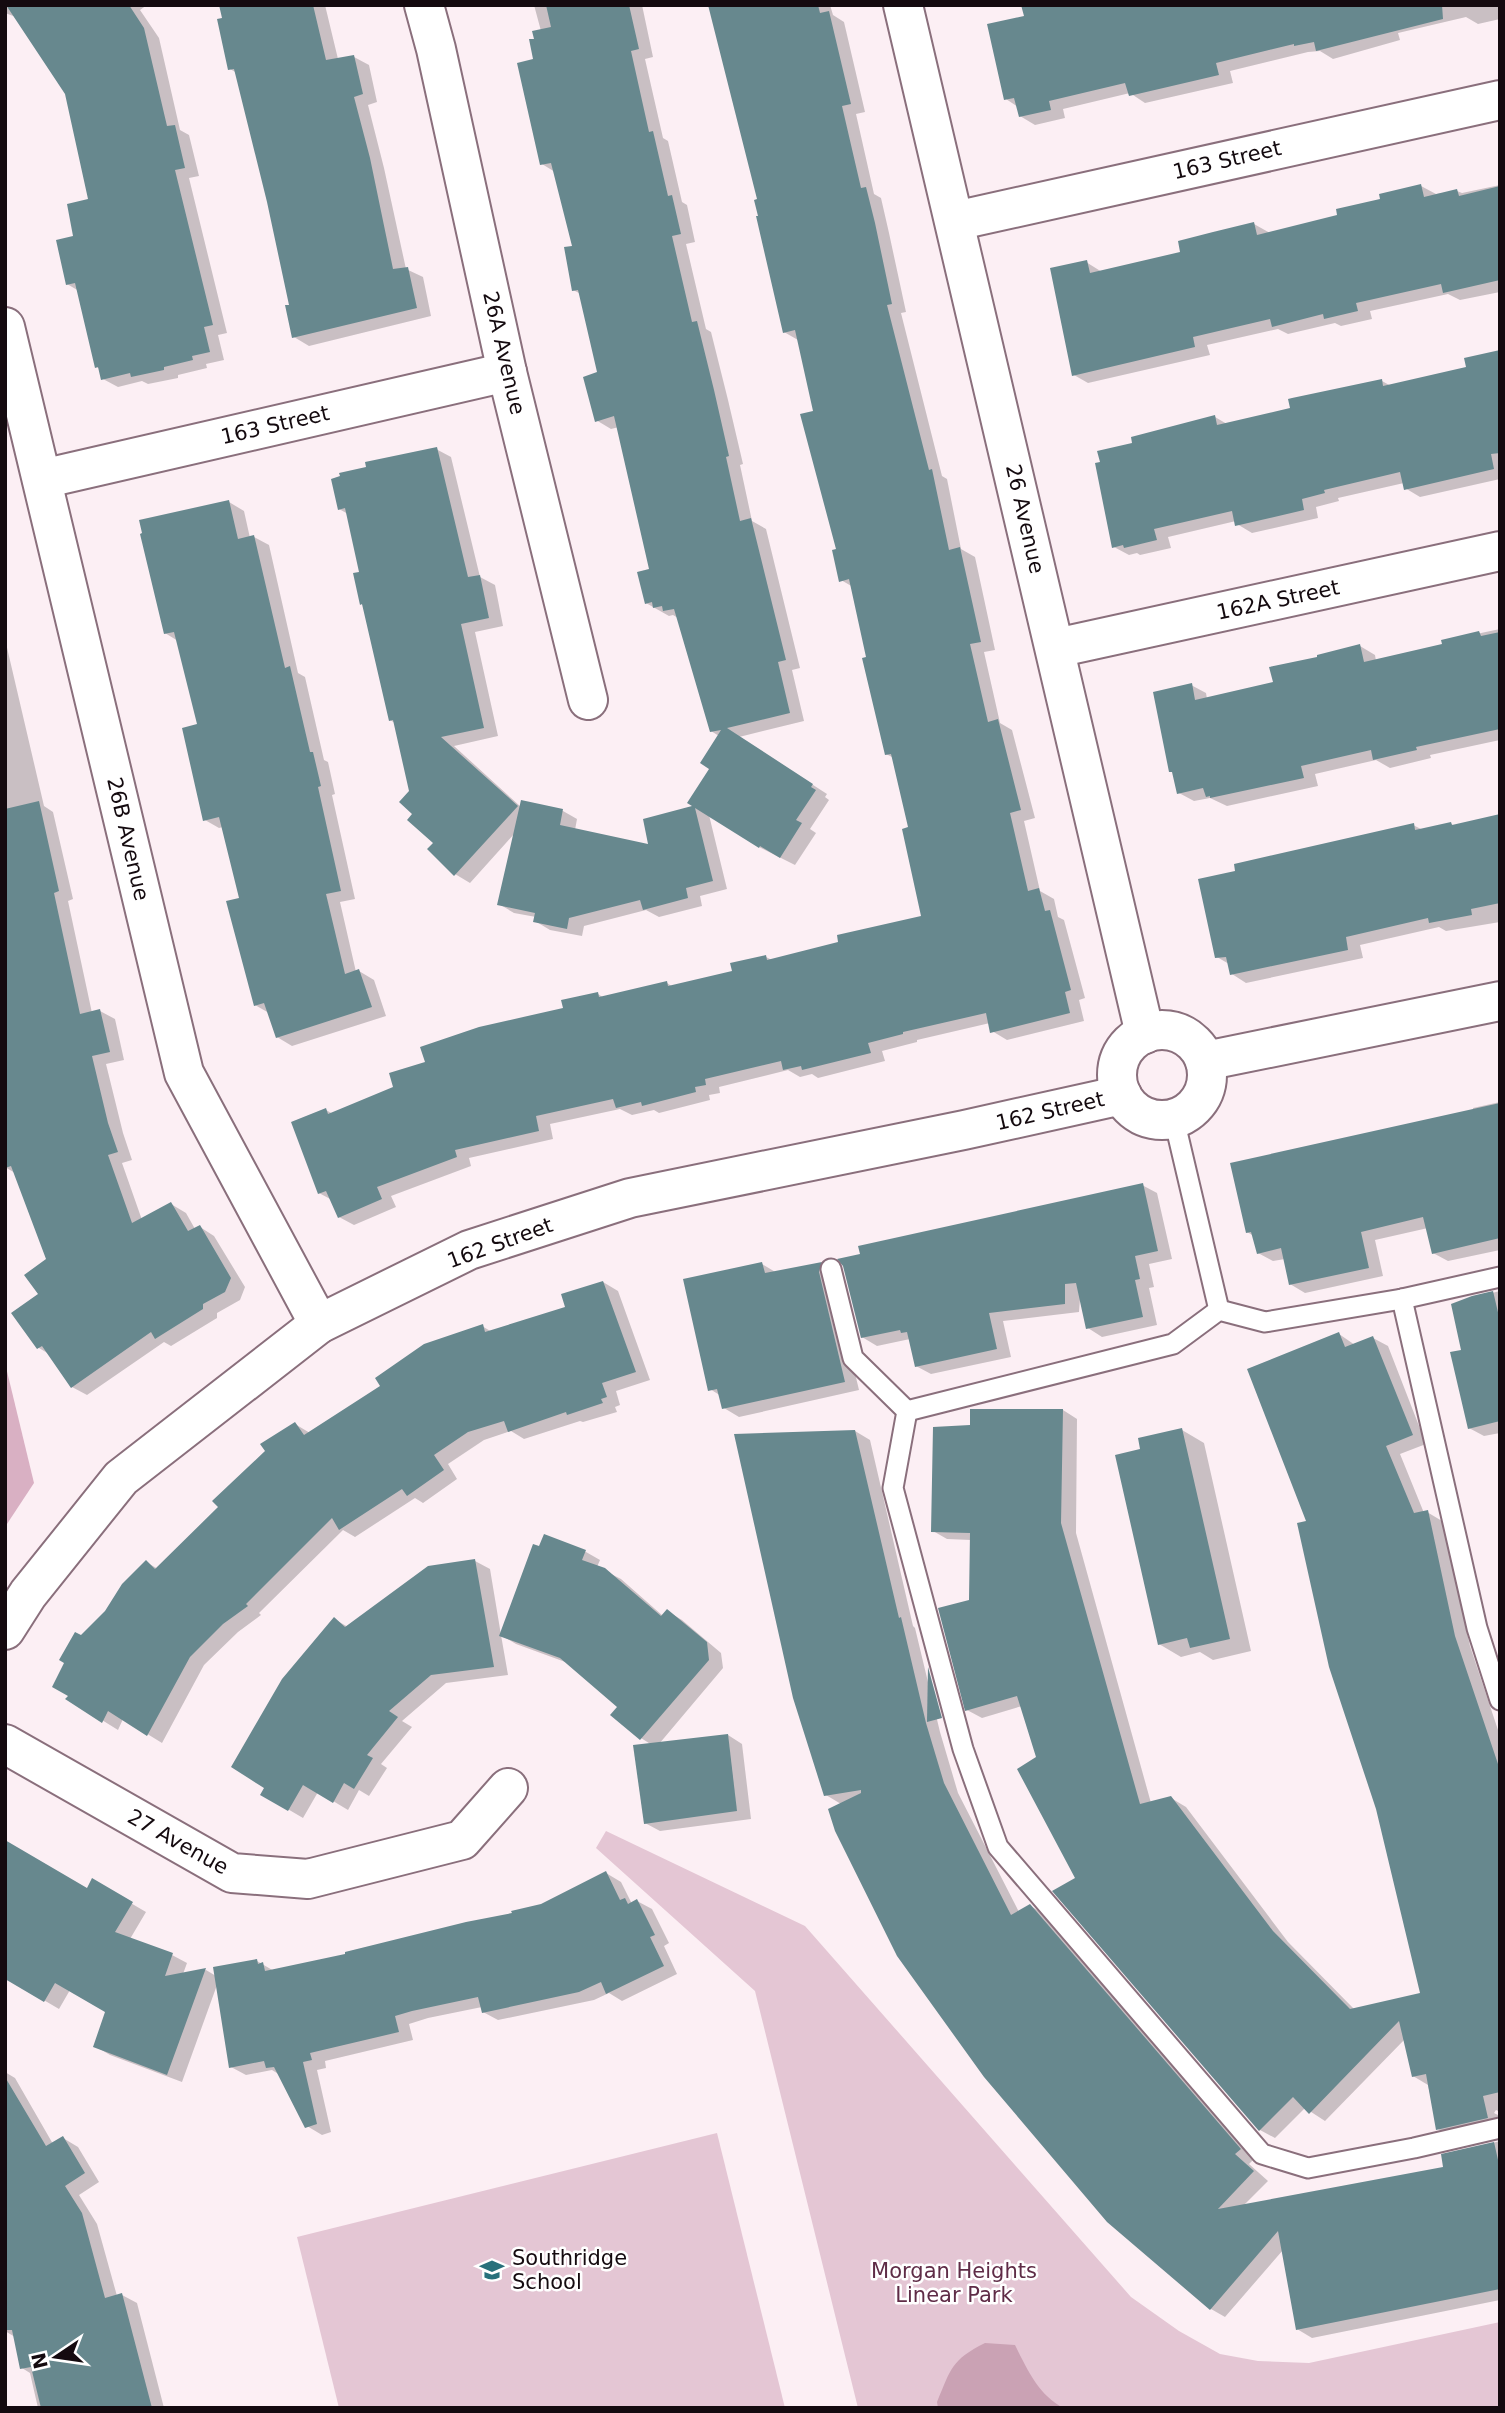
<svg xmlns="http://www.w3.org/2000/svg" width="1505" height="2413" viewBox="0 0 1505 2413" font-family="'DejaVu Sans',sans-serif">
  <rect width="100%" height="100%" fill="#fceff4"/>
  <!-- green -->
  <g fill="#e4c6d4">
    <polygon points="606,1831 805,1926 1131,2297 1179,2331 1220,2354 1258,2361 1309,2363 1500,2322 1500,2408 858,2408 755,1991 596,1848"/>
    <polygon points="717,2133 785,2408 339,2408 297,2237"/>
  </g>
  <!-- forest -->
  <polygon fill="#d9b0c3" points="5,1363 34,1483 5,1527"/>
  <!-- water -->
  <path fill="#caa2b4" d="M985,2343l30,2c12,24 24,51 49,63h-126l-1,-6c14,-33 14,-42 48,-59z"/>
  <!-- shadow -->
  <g fill="#0003">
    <polygon points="5,5 147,5 140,10 159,38 180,130 189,135 199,176 189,178 227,333 218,335 224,360 206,364 207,368 178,375 178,378 148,384 142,381 118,387 103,379 101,369 96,367 79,291 67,284 75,238 90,201 67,93 16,17 5,13"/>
    <polygon points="221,5 325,5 338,59 354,57 369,65 377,102 368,105 384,168 406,269 423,277 431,316 309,346 294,337 291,306 269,202 237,73 230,69"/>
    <polygon points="534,5 642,5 653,57 645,59 663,138 668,141 682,202 687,205 695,242 686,244 706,329 711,332 728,400 743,464 740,465 752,521 766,529 800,668 792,670 804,721 739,737 827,794 825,797 829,800 810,829 816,833 795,865 759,847 709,815 727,889 700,896 702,906 659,917 646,910 584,926 582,936 550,930 535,921 536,917 514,913 499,904 515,833 470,883 455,874 415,814 395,723 390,720 364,605 361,604 361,573 348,514 339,509 436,449 451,457 480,577 495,585 503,626 475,632 498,736 454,746 521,807 522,802 563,811 577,819 575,830 651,847 696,807 711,768 719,736 711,731 678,618 673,615 669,616 646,603 651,570 619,427 611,429 596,420 599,373 581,294 573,290 574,247 555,172 542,164 536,61 536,40 541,31"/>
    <polygon points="710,5 830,5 833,15 844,22 865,112 856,114 874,194 881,198 889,233 906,312 901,313 942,476 947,479 961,549 975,557 995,650 984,652 1000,723 1012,730 1035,818 1024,821 1040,891 1054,899 1058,917 1064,920 1085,998 1079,1000 1084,1021 1007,1040 992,1031 990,1023 917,1040 917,1042 882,1051 885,1061 818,1078 812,1074 800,1077 788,1070 719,1087 720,1093 709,1095 710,1100 659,1113 654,1110 632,1115 620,1109 550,1124 553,1139 469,1158 471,1166 391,1196 396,1207 354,1225 339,1217 332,1200 319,1193 326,1110 333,1114 395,1088 428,1064 565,1010 598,994 604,998 667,983 673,987 734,973 766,957 772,960 840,944 923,917 910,828 894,758 886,754 853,587 841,580 815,412 798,340 784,332 760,217 759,200"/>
    <polygon points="1031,5 1500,5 1500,19 1478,24 1466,17 1398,33 1400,40 1333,59 1320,51 1308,52 1230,71 1233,83 1145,103 1130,93 1063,109 1065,118 1035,125 1020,116 1018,107 1006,99"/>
    <polygon points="1500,185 1500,292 1460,300 1448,294 1370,311 1372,319 1341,326 1335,323 1288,334 1278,329 1207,345 1210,355 1088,383 1074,375 1086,262 1102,272 1182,253 1254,224 1270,233 1340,216 1421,186 1436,194 1457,191 1462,193"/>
    <polygon points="1500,357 1500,479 1420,497 1405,488 1404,483 1338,498 1339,501 1316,507 1318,518 1252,533 1237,524 1236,521 1168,537 1171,548 1140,555 1137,553 1129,555 1114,547 1134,445 1215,417 1227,424 1292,409 1382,381 1391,386 1468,368"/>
    <polygon points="229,502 244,511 250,538 254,537 269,545 298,673 305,677 324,760 328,762 335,794 332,795 355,899 340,902 356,972 359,971 374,980 386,1016 292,1046 277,1037 269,1013 255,1005 241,899 223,827 219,828 205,820 199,726 178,641 165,633"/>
    <polygon points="1500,629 1500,740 1430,755 1431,758 1390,768 1376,760 1315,774 1318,786 1227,806 1210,798 1194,801 1179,793 1191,685 1206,693 1207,699 1275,683 1360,646 1375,655 1376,661 1444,645 1443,641"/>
    <polygon points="5,639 44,806 53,812 73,899 68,901 92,1013 100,1011 115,1019 124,1060 106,1064 123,1133 132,1160 122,1163 142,1220 171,1204 186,1213 195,1229 200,1227 214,1236 245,1287 240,1300 217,1313 217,1318 171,1346 164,1342 87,1395 72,1387 49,1354 39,1348 41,1294 49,1260 15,1173 5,1167"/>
    <polygon points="1500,816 1500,922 1446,931 1439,927 1360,945 1363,958 1246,983 1232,974 1229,964 1217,957 1413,825 1423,830 1451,824 1455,826"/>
    <polygon points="1500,1102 1500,1250 1448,1261 1433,1253 1428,1228 1375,1240 1383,1276 1305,1293 1290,1284 1285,1259 1273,1261 1258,1253 1254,1236 1247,1232 1473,1111 1473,1108"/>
    <polygon points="1142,1185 1157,1193 1172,1259 1149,1264 1154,1287 1149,1288 1157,1325 1102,1337 1088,1328 1080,1299 1079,1312 1003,1321 1011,1357 931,1374 916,1366 910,1339 877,1346 862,1337"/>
    <polygon points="762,1264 777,1273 821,1264 836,1272 833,1281 859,1390 739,1417 724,1408 721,1396 710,1389"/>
    <polygon points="603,1282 618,1291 650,1380 616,1391 620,1405 615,1407 617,1412 583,1422 580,1421 524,1439 511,1431 484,1440 448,1464 457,1479 423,1503 415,1498 355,1537 343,1530 259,1613 261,1615 238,1632 204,1665 162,1743 123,1719 118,1730 68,1699 81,1637 106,1612 146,1562 158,1569 221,1507 295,1424 310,1433 482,1326 492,1332 567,1308"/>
    <polygon points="1500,1291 1500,1433 1484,1436 1469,1428 1463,1351 1472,1298"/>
    <polygon points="1339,1334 1355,1345 1373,1338 1388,1346 1426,1444 1400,1454 1424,1513 1427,1512 1442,1521 1470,1646 1500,1736 1500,2112 1496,2110 1494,2113 1500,2116 1500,2128 1453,2138 1438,2129 1428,2085 1413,2076 1405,2039 1325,2121 1305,2108 1275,2138 1260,2130 1077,1879 1022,1706 982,1718 967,1710 971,1540 947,1539 933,1531 971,1427 1063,1410 1077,1419 1076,1533 1151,1803 1171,1798 1186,1807 1288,1942 1355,2010 1422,1994 1309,1522"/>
    <polygon points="1182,1430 1204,1443 1251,1651 1213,1660 1200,1652 1181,1657 1159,1644 1142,1450"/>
    <polygon points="855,1431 870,1440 913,1626 915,1628 940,1732 958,1793 1019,1912 1030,1906 1045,1914 1255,2158 1249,2164 1268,2181 1243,2206 1445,2168 1443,2156 1500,2141 1500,2300 1312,2338 1297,2329 1283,2250 1225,2317 1211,2309 841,1804 826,1795"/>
    <polygon points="545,1536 586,1552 600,1560 597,1567 621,1579 663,1616 667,1611 682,1620 721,1653 723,1668 659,1744 728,1735 742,1744 751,1819 660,1831 645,1823 652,1745 641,1738 619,1706 568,1663 516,1644 501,1635 508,1675 446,1683 402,1721 412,1727 381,1764 387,1768 369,1796 359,1790 348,1810 318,1792 303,1818 262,1794 334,1619 348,1627 475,1561 490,1569 501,1635"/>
    <polygon points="606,1873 621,1882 632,1904 637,1901 652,1909 669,1943 664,1946 677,1974 622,2001 609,1993 594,2000 498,2020 483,2012 482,2007 428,2018 409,2024 413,2040 325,2061 326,2068 317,2070 331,2132 322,2135 307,2126 280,2075 272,2070 246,2075 231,2067 217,1985 182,2082 110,2055 95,2046 107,2011 70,1990 59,2009 6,1978 87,1891 93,1881 146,1912 130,1939 172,1955 187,1963 183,1974 206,1970 216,1976 257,1961 274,1971 348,1956 514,1914 542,1906"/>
    <polygon points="5,2072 15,2078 53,2144 63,2138 78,2147 99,2182 79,2195 97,2224 117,2296 122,2295 137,2303 164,2408 38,2408 30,2373 22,2368 15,2337 5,2331"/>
  </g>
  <!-- building -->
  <g fill="#67888e">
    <polygon points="6,5 129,5 144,28 167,126 175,125 185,168 175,170 213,325 204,327 210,352 192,356 193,360 164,367 164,370 131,377 130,373 101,380 98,367 95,368 75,283 66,285 56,240 73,236 67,204 88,199 65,94"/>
    <polygon points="219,5 313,5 326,60 354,55 363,94 354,97 370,158 393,269 408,267 417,308 292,338 285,305 289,305 267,202 234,69 228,70 217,19 222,18"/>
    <polygon points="546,5 629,5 639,49 631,51 649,132 653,131 668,196 672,195 681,234 672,236 692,322 697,321 714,390 729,456 726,457 740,521 751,518 786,660 778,662 790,713 727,728 813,784 811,787 816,790 796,820 802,823 780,858 760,846 759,848 695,808 713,881 686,888 688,898 643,910 640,900 569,918 567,929 533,922 535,913 497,905 521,800 563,809 560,825 648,844 643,819 692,806 687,803 709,769 700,763 721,730 710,732 674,609 663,611 662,606 653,608 652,602 645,604 637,572 649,569 614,416 595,422 583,377 597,372 578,290 572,291 564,247 572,246 551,163 540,165 517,63 533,59 529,39 534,39 532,31 551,27"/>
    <polygon points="708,5 818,5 820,13 829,11 851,104 842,106 861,188 866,187 875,223 892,304 887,305 929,470 932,469 949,550 960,547 981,642 970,644 988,722 998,719 1021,810 1010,813 1028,891 1039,888 1045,911 1050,910 1071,990 1065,992 1070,1013 990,1033 986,1013 903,1032 903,1034 868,1043 871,1053 802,1070 801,1066 783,1070 781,1061 705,1079 706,1085 695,1087 696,1092 642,1106 641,1102 616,1108 613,1099 536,1116 539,1131 455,1150 457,1157 377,1187 382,1199 338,1218 326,1191 318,1194 291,1122 326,1108 328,1114 393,1087 389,1073 425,1062 420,1047 479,1027 563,1008 561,1000 598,992 599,997 667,981 668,986 732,971 730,963 766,955 767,960 838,942 837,935 921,916 902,829 908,827 891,754 885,755 862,658 866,657 849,579 839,582 832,550 836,549 800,414 813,411 795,330 783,333 756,216 758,216 754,200 757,199"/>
    <polygon points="1021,5 1442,5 1443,19 1316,51 1314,42 1294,46 1294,44 1216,63 1219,75 1129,96 1125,83 1049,101 1051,110 1019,117 1014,98 1004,100 987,24 1024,16"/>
    <polygon points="1421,184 1424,197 1457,189 1459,196 1500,186 1500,280 1443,293 1441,284 1356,303 1358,311 1324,319 1323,314 1272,327 1270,319 1193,337 1195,347 1072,376 1050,268 1087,260 1090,273 1180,252 1178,241 1213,232 1254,222 1257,235 1337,215 1336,209 1380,199 1379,194"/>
    <polygon points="1500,350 1500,453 1491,454 1494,469 1404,490 1400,472 1324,490 1325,493 1302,499 1304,510 1235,526 1232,511 1154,529 1157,540 1124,548 1123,545 1112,548 1095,463 1100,462 1097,451 1132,443 1131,437 1215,415 1217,425 1290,408 1288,399 1292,398 1382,379 1383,386 1466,367 1464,358"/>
    <polygon points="437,447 468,577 480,575 489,618 461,624 484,728 441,737 518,806 454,876 427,849 433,843 407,820 412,814 399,802 409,791 393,720 389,721 362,604 360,605 353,573 359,572 345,508 338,510 331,479 340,476 339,473 366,467 365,462"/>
    <polygon points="229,500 238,539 254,535 285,668 290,666 310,752 313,752 321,786 318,787 341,891 326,894 345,974 359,969 372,1007 276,1038 264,1003 254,1006 226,901 239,898 219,817 203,821 182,728 197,724 174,632 164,634 140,534 142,533 139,520"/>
    <polygon points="1479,631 1481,636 1500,632 1500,729 1416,747 1417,750 1373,760 1371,750 1301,766 1304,778 1210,798 1210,796 1206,797 1203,788 1177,794 1172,772 1169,772 1153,692 1192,683 1195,700 1273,682 1269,667 1317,657 1317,655 1360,644 1364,662 1442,644 1441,640"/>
    <polygon points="39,801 59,891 54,893 80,1014 100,1009 110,1052 92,1056 108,1123 118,1152 108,1155 132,1223 171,1202 188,1231 200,1225 231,1278 225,1292 203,1304 203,1309 155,1339 151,1332 71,1388 42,1346 37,1349 11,1313 38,1294 24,1275 46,1259 11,1166 5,1168 5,809"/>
    <polygon points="1500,814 1500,903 1471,909 1472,915 1429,923 1428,918 1346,937 1348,950 1230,975 1226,957 1215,958 1198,879 1235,871 1234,864 1414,823 1415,830 1451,822 1452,825"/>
    <polygon points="1500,1103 1500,1238 1432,1254 1423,1217 1361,1232 1369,1268 1289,1285 1281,1248 1257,1254 1251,1232 1246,1233 1230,1163"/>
    <polygon points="1143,1183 1158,1251 1135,1256 1140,1279 1135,1280 1143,1317 1086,1329 1076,1283 1065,1284 1065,1304 989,1313 997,1349 915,1367 907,1332 901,1333 900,1330 861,1338 843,1266 837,1259 860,1254 858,1246"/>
    <polygon points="762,1262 765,1273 822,1262 819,1272 845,1382 722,1409 717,1389 708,1391 683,1279"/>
    <polygon points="603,1281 636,1372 602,1383 607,1397 601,1399 603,1403 567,1415 566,1412 508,1432 504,1421 468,1432 434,1455 444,1470 407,1496 402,1489 339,1530 332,1518 246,1604 248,1606 223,1624 190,1657 147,1736 108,1711 102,1723 65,1699 68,1696 52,1687 64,1663 59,1660 75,1632 81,1635 105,1611 122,1584 146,1560 155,1569 218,1507 212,1501 265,1451 260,1444 295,1422 304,1435 380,1386 375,1378 424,1344 483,1324 485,1332 565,1307 561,1294"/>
    <polygon points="1493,1291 1500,1321 1500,1421 1468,1429 1450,1352 1461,1350 1451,1304 1472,1296"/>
    <polygon points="1339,1332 1345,1347 1373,1336 1413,1435 1386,1446 1414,1513 1428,1510 1455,1636 1500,1770 1500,2092 1483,2096 1488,2118 1436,2130 1426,2074 1412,2077 1399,2021 1309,2114 1293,2097 1259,2131 1052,1891 1075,1878 1017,1769 1036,1757 1017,1696 965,1711 938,1608 969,1600 970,1533 931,1532 933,1427 970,1425 970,1409 1063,1409 1061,1523 1140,1804 1171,1796 1273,1931 1350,2009 1420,1993 1376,1809 1329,1667 1297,1523 1306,1521 1247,1369"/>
    <polygon points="1182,1428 1230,1639 1190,1648 1187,1638 1158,1645 1115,1455 1140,1449 1138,1438"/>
    <polygon points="855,1430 899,1618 901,1617 926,1723 944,1783 1011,1915 1030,1904 1241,2149 1235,2154 1254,2171 1218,2209 1443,2167 1441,2154 1494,2142 1500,2169 1500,2289 1296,2330 1278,2231 1210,2310 1107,2222 984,2077 897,1956 835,1831 828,1809 861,1793 861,1790 824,1796 793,1698 734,1434"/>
    <polygon points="544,1534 586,1550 582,1560 605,1568 661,1616 667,1609 707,1642 709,1660 640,1740 610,1715 617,1707 560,1658 499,1636 533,1544 539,1546"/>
    <polygon points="475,1559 494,1667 431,1675 389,1711 398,1717 367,1755 373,1758 354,1789 344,1783 333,1803 303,1785 288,1811 260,1795 264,1788 231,1767 282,1679 334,1617 345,1627 428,1566"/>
    <polygon points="928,1667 942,1718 927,1722"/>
    <polygon points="728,1734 737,1811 644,1824 633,1745"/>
    <polygon points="5,1840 87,1888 92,1878 133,1902 115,1932 173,1953 165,1976 206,1968 167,2075 93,2047 105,2012 55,1983 44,2002 5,1979"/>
    <polygon points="606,1871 620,1900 625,1898 628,1904 637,1899 655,1935 650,1937 664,1966 606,1994 601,1982 579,1992 482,2013 478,1997 412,2011 395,2016 399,2032 310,2053 312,2060 303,2062 317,2124 305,2128 274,2067 266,2068 264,2061 229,2068 213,1967 257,1959 258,1964 263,1962 265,1971 345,1954 345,1952 466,1922 512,1913 511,1911 541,1904"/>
    <polygon points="5,2077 46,2146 63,2136 85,2173 65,2186 82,2213 105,2298 122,2293 152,2408 41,2408 31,2367 20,2369 12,2330 5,2330"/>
  </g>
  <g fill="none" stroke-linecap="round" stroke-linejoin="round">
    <!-- service casing -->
    <g stroke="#8a6f7c" stroke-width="23">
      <g id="service">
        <polyline points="1174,1119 1219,1310"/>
        <polyline points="831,1269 853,1358 907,1411 893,1488 963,1749 998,1847 1262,2154 1308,2168 1414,2148 1500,2128"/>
        <polyline points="1402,1299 1477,1628 1500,1700"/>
        <polyline points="907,1411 1173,1344 1219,1310 1265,1322 1402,1299 1500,1277"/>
      </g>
    </g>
    <!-- minor casing -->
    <g stroke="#8a6f7c" stroke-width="42">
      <g id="minor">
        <polyline points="424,5 436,49 507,372 588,700"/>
        <polyline points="903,5 1145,1034"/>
        <polyline points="955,221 1500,100"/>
        <polyline points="5,327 184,1073 319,1324"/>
        <polyline points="42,479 507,372"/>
        <polyline points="1056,648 1500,551"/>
        <circle cx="1162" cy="1075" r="45"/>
        <polyline points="1205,1061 1500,1001"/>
        <polyline points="5,1630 28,1594 121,1478 319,1324 469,1250 630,1198 964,1130 1122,1095"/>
        <polyline points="5,1744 232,1873 308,1879 462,1840 508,1788"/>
      </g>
    </g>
    <!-- service -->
    <use href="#service" stroke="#fff" stroke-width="19"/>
    <!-- minor -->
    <use href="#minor" stroke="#fff" stroke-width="38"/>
  </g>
  <!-- icons -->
  <defs>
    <g id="school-bare" transform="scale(1.89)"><path d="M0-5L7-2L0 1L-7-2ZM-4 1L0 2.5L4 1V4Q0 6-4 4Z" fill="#28707b" stroke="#fff" stroke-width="2.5" paint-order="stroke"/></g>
  </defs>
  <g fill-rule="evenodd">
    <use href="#school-bare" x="492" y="2270"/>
  </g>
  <g text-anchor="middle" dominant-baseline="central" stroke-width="5" stroke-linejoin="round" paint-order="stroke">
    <!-- street labels -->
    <g font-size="21" fill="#140a0f" stroke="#fff">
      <text transform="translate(1227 160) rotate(-13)">163 Street</text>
      <text transform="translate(504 353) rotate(77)">26A Avenue</text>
      <text transform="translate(275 425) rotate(-13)">163 Street</text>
      <text transform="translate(1025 519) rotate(77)">26 Avenue</text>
      <text transform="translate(1278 600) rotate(-12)">162A Street</text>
      <text transform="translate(128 839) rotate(77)">26B Avenue</text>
      <text transform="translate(1050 1111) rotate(-13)">162 Street</text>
      <text transform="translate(500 1243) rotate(-20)">162 Street</text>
      <text transform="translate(178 1842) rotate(29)">27 Avenue</text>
    </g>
    <!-- poi labels -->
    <g font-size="21" fill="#140a0f" stroke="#fff" text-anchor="start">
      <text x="512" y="2258">Southridge<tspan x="512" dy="24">School</tspan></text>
    </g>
    <!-- park labels -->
    <g font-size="21" fill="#5f2c47" stroke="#fff">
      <text x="954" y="2271">Morgan Heights<tspan x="954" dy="24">Linear Park</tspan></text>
    </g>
  </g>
  <!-- border -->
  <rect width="1505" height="2413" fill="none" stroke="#140a0f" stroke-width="14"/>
  <!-- north arrow -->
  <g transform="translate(56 2357) rotate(257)" stroke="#ffffff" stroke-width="5" paint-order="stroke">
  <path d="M0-5L12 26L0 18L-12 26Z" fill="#140a0f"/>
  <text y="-10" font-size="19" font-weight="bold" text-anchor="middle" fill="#140a0f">N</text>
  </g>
</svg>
